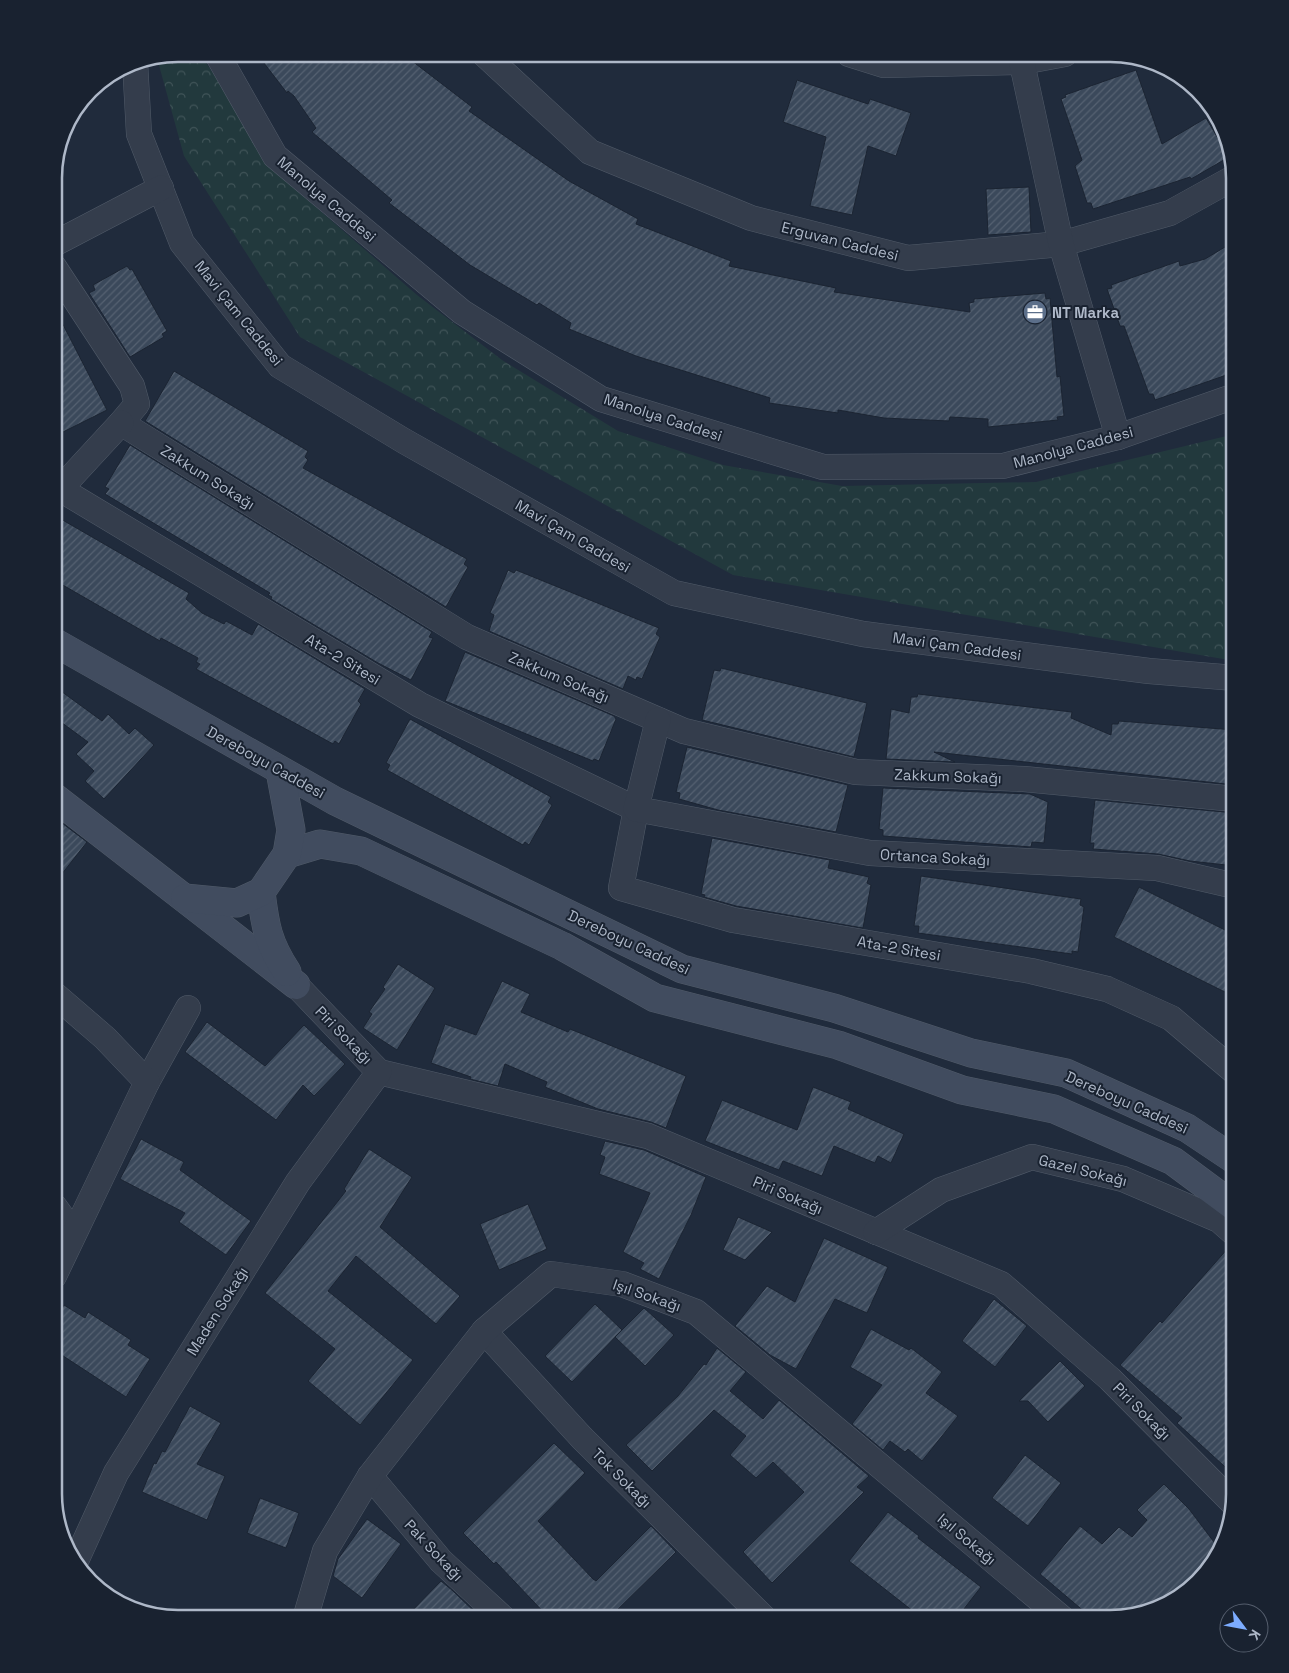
<svg xmlns="http://www.w3.org/2000/svg" width="1289" height="1673" viewBox="0 0 1289 1673" font-family="'Space Grotesk',sans-serif">
  <defs>
    <pattern id="park-crowns" width="20" height="18" patternUnits="userSpaceOnUse" patternTransform="scale(1.25)"><rect width="20" height="18" fill="#22393d"/><path d="M2 6a3 3 0 1 1 6 0M12 15a3 3 0 1 1 6 0" fill="none" stroke="#405458"/></pattern>
    <pattern id="building-hatch" width="6" height="6" patternUnits="userSpaceOnUse" patternTransform="scale(1.25)"><rect width="6" height="6" fill="#3b495b"/><path d="M-1 1l2-2M0 6l6-6M5 7l2-2" fill="none" stroke="#556171"/></pattern>
  </defs>
  <rect width="100%" height="100%" fill="#202b3c"/>
  <!-- park -->
  <polygon fill="url(#park-crowns)" points="179,54 200,54 287,182 417,295 502,360 618,431 723,465 842,486 1036,482 1235,434 1235,661 733,575 300,337 184,156 157,58"/>
  <!-- building -->
  <g fill="url(#building-hatch)" stroke="#1b2432">
    <polygon points="257,54 403,54 472,107 469,111 569,181 638,219 636,224 731,261 729,266 836,288 834,292 970,312 969,303 974,302 974,299 1045,293 1046,299 1050,298 1057,377 1060,376 1064,416 1057,417 1058,420 988,427 988,419 950,417 949,421 884,418 838,410 838,413 769,403 770,398 636,356 569,329 571,323 539,303 537,305 470,265 389,203 392,200 312,132 316,128 294,96 288,91 287,93"/>
    <polygon points="1136,70 1162,144 1206,118 1229,157 1191,179 1190,177 1093,209 1091,203 1087,203 1075,166 1082,160 1061,99 1066,97 1065,95"/>
    <polygon points="797,80 868,104 870,99 911,113 896,156 868,146 852,215 810,206 826,137 783,122"/>
    <polygon points="1029,187 1031,232 988,235 986,189"/>
    <polygon points="1235,241 1235,372 1155,400 1153,394 1149,394 1124,326 1120,326 1107,289 1112,288 1111,285 1179,261 1180,266 1205,259"/>
    <polygon points="127,266 130,270 132,269 167,331 162,334 164,337 130,357 89,293 95,290 93,285"/>
    <polygon points="54,307 107,410 59,434 54,422"/>
    <polygon points="174,371 308,451 305,457 308,460 303,468 467,559 464,564 468,567 446,607 145,421"/>
    <polygon points="130,445 432,632 429,637 433,638 411,680 378,663 271,599 272,597 268,595 270,593 105,494 109,489 105,487"/>
    <polygon points="54,515 189,593 186,599 202,613 224,624 226,621 252,635 258,624 365,689 358,701 361,704 339,744 335,741 333,744 196,669 200,664 196,662 198,658 161,638 160,641 54,580"/>
    <polygon points="508,570 514,573 516,570 659,628 656,634 660,637 642,679 637,677 636,680 628,676 623,689 489,631 494,615 490,613"/>
    <polygon points="465,652 614,716 616,719 599,761 594,759 593,761 445,701"/>
    <polygon points="721,668 867,703 854,757 702,720 714,670 720,671"/>
    <polygon points="54,686 102,721 108,714 129,734 135,728 154,745 104,799 85,781 94,771 76,754 88,742 54,717"/>
    <polygon points="918,694 1072,712 1071,718 1111,735 1112,724 1118,724 1119,721 1235,730 1235,785 934,752 955,762 886,759 891,709 909,713 911,697 917,697"/>
    <polygon points="410,719 551,797 548,802 552,805 529,845 525,842 523,845 387,770 390,765 386,763"/>
    <polygon points="687,747 848,785 836,832 718,810 679,799 680,793 676,792"/>
    <polygon points="883,788 1030,794 1048,802 1044,843 1032,842 1031,847 883,836 883,830 879,829"/>
    <polygon points="1095,800 1235,813 1235,866 1190,861 1158,854 1093,849 1094,843 1090,843"/>
    <polygon points="54,817 87,842 54,884"/>
    <polygon points="712,838 830,860 828,868 869,877 867,883 871,885 863,928 736,906 704,897 705,895 701,894"/>
    <polygon points="921,876 1081,899 1080,905 1084,907 1078,952 1072,951 1072,954 918,933 919,926 914,926"/>
    <polygon points="1139,887 1235,935 1235,997 1114,937"/>
    <polygon points="398,964 435,988 397,1050 363,1028 372,1014 369,1012 385,989 383,987"/>
    <polygon points="502,981 530,994 521,1012 568,1032 570,1029 686,1076 666,1128 651,1122 598,1109 545,1087 547,1082 505,1064 498,1086 470,1079 471,1077 431,1063 445,1024 476,1035"/>
    <polygon points="207,1022 265,1066 304,1025 345,1064 314,1096 303,1085 276,1120 185,1052"/>
    <polygon points="813,1087 851,1102 848,1109 904,1134 891,1163 878,1156 875,1163 834,1146 822,1176 783,1161 779,1170 705,1141 722,1100 797,1130"/>
    <polygon points="141,1139 184,1162 180,1170 251,1221 226,1255 179,1222 185,1213 120,1179"/>
    <polygon points="605,1141 644,1150 706,1177 691,1215 659,1279 640,1269 644,1263 623,1252 650,1193 599,1174 605,1157 600,1155"/>
    <polygon points="369,1149 412,1177 380,1227 460,1296 436,1324 356,1256 328,1291 413,1360 360,1425 308,1381 335,1349 265,1293 346,1191 344,1189"/>
    <polygon points="528,1204 547,1249 499,1270 480,1224"/>
    <polygon points="738,1217 772,1232 745,1260 723,1250"/>
    <polygon points="824,1238 888,1267 867,1313 835,1299 796,1369 770,1355 735,1326 767,1286 795,1302"/>
    <polygon points="1229,1247 1235,1248 1235,1476 1177,1423 1182,1418 1120,1365 1160,1321 1162,1323"/>
    <polygon points="994,1299 1027,1326 995,1367 962,1341"/>
    <polygon points="595,1304 622,1330 572,1382 545,1356"/>
    <polygon points="64,1305 85,1318 88,1312 131,1340 128,1345 150,1359 126,1397 54,1350 54,1320"/>
    <polygon points="644,1308 674,1335 645,1366 615,1337"/>
    <polygon points="871,1329 909,1350 911,1348 942,1372 926,1393 958,1416 922,1461 908,1449 905,1452 890,1441 883,1450 852,1424 882,1385 850,1367"/>
    <polygon points="717,1348 746,1372 730,1391 763,1419 779,1400 869,1476 857,1487 864,1492 772,1583 743,1552 804,1492 773,1462 756,1478 730,1455 746,1436 714,1410 652,1471 626,1445 678,1396 704,1364 706,1365"/>
    <polygon points="1060,1361 1085,1386 1048,1422 1028,1401 1019,1401"/>
    <polygon points="190,1406 221,1423 197,1464 225,1476 207,1520 142,1492 154,1463 156,1464 162,1451 165,1452"/>
    <polygon points="554,1443 585,1473 538,1521 593,1579 596,1581 651,1526 676,1552 608,1619 550,1619 496,1562 494,1564 463,1533"/>
    <polygon points="1025,1455 1061,1483 1028,1526 992,1498"/>
    <polygon points="1164,1484 1189,1509 1220,1550 1219,1556 1179,1598 1110,1619 1093,1619 1040,1574 1080,1526 1102,1544 1119,1527 1132,1537 1147,1520 1137,1510"/>
    <polygon points="260,1498 299,1513 286,1548 247,1533"/>
    <polygon points="888,1512 919,1536 918,1538 981,1587 956,1619 923,1619 849,1561"/>
    <polygon points="367,1519 401,1544 362,1598 333,1576 338,1559"/>
    <polygon points="441,1581 453,1591 482,1619 404,1619"/>
  </g>
  <g fill="none" stroke-linecap="round" stroke-linejoin="round">
    <!-- minor casing -->
    <g stroke="#515b69" stroke-width="26">
      <g id="minor">
        <polyline points="217,54 275,156 462,312 601,399 823,467 1003,466 1118,437 1235,396"/>
        <polyline points="484,54 590,152 751,218 908,258 1061,244 1170,213 1235,177"/>
        <polyline points="849,54 884,65 1022,62 1065,54"/>
        <polyline points="1020,54 1061,244 1118,437"/>
        <polyline points="135,62 139,134 182,243 280,366 404,441 674,593 863,634 1149,671 1235,678"/>
        <polyline points="54,244 161,188"/>
        <polyline points="54,267 132,386 137,404 121,423 467,637 684,731 856,772 1024,779 1235,799"/>
        <polyline points="60,489 420,705 636,809 621,888 733,920 1031,971 1107,989 1171,1018 1235,1072"/>
        <polyline points="54,491 60,489 121,423"/>
        <polyline points="658,720 636,809 870,853 1157,868 1235,886"/>
        <polyline points="296,985 379,1072 648,1136 1001,1284 1110,1379 1233,1503"/>
        <polyline points="147,1082 188,1008"/>
        <polyline points="54,1206 73,1232"/>
        <polyline points="876,1232 941,1190 1032,1157 1123,1179 1219,1220 1235,1234"/>
        <polyline points="54,1276 147,1082 105,1038 54,994"/>
        <polyline points="484,1331 582,1438 765,1619"/>
        <polyline points="370,1476 441,1561 504,1619"/>
        <polyline points="75,1563 116,1473 298,1182 379,1072"/>
        <polyline points="305,1619 325,1551 370,1476 484,1331 551,1274 622,1284 696,1312 1063,1619"/>
      </g>
    </g>
    <!-- secondary casing -->
    <g stroke="#515b69" stroke-width="29">
      <g id="secondary">
        <polyline points="54,642 335,801 682,969 834,1008 971,1053 1066,1073 1187,1128 1235,1160"/>
        <polyline points="54,797 296,985"/>
        <polyline points="287,854 320,844 361,851 562,946 655,998 838,1045 962,1090 1054,1109 1173,1161 1235,1207"/>
        <path d="M261,892c4,34 7,51 26,80"/>
        <polyline points="185,898 237,903 261,892 287,854 291,830 280,771"/>
      </g>
    </g>
    <!-- minor -->
    <use href="#minor" stroke="#343d4c" stroke-width="25"/>
    <!-- secondary -->
    <use href="#secondary" stroke="#414c5f" stroke-width="28"/>
  </g>
  <!-- icons -->
  <defs>
    <g id="office-disc" transform="scale(1.25)"><circle r="9.5" fill="#5c6f8a" stroke="#192230"/><path d="M-6-3h4V-5.5h4V-3h4V5H-6ZM-1-4.5V-3h2v-1.5ZM-6 0V1H6V0Z" fill="#fff"/></g>
  </defs>
  <g fill-rule="evenodd">
    <use href="#office-disc" x="1035" y="312"/>
  </g>
  <g text-anchor="middle" dominant-baseline="central" stroke-width="4" stroke-linejoin="round" paint-order="stroke">
    <!-- street labels -->
    <g font-size="15" fill="#aeb8c8" stroke="#192230">
      <text transform="translate(327 199) rotate(40)">Manolya Caddesi</text>
      <text transform="translate(840 241) rotate(14)">Erguvan Caddesi</text>
      <text transform="translate(239 313) rotate(51)">Mavi Çam Caddesi</text>
      <text transform="translate(663 417) rotate(18)">Manolya Caddesi</text>
      <text transform="translate(1073 447) rotate(-15)">Manolya Caddesi</text>
      <text transform="translate(208 477) rotate(32)">Zakkum Sokağı</text>
      <text transform="translate(573 536) rotate(30)">Mavi Çam Caddesi</text>
      <text transform="translate(957 646) rotate(8)">Mavi Çam Caddesi</text>
      <text transform="translate(343 659) rotate(31)">Ata-2 Sitesi</text>
      <text transform="translate(559 677) rotate(23)">Zakkum Sokağı</text>
      <text transform="translate(266 762) rotate(29)">Dereboyu Caddesi</text>
      <text transform="translate(948 776) rotate(2)">Zakkum Sokağı</text>
      <text transform="translate(935 857) rotate(3)">Ortanca Sokağı</text>
      <text transform="translate(629 942) rotate(25)">Dereboyu Caddesi</text>
      <text transform="translate(899 948) rotate(10)">Ata-2 Sitesi</text>
      <text transform="translate(344 1035) rotate(46)">Piri Sokağı</text>
      <text transform="translate(1127 1102) rotate(24)">Dereboyu Caddesi</text>
      <text transform="translate(1083 1170) rotate(14)">Gazel Sokağı</text>
      <text transform="translate(788 1195) rotate(23)">Piri Sokağı</text>
      <text transform="translate(647 1295) rotate(19)">Işıl Sokağı</text>
      <text transform="translate(217 1311) rotate(-58)">Maden Sokağı</text>
      <text transform="translate(1142 1411) rotate(45)">Piri Sokağı</text>
      <text transform="translate(622 1478) rotate(45)">Tok Sokağı</text>
      <text transform="translate(967 1539) rotate(40)">Işıl Sokağı</text>
      <text transform="translate(434 1550) rotate(47)">Pak Sokağı</text>
    </g>
    <!-- poi labels -->
    <g font-size="15" font-weight="bold" fill="#aeb8c8" stroke="#192230" text-anchor="start">
      <text x="1052" y="312">NT Marka</text>
    </g>
  </g>
  <!-- crop -->
  <path d="M0 0H1289V1673H0ZM178 62H1110A116 116 0 0 1 1226 178V1494A116 116 0 0 1 1110 1610H178A116 116 0 0 1 62 1494V178A116 116 0 0 1 178 62Z" fill="#192230" fill-rule="evenodd"/>
  <path fill="none" stroke="#aeb8c8" stroke-width="2.5" d="M178 62H1110A116 116 0 0 1 1226 178V1494A116 116 0 0 1 1110 1610H178A116 116 0 0 1 62 1494V178A116 116 0 0 1 178 62Z"/>
  <!-- north arrow -->
  <g transform="translate(1244 1628) rotate(122)"><circle r="24" fill="#192230" stroke="#555e6d"/>
  <path d="M0-4L9 19L0 12L-9 19Z" fill="#7cacff"/>
  <text y="-8" font-size="14" font-weight="bold" text-anchor="middle" fill="#aeb8c8">K</text>
  </g>
</svg>
